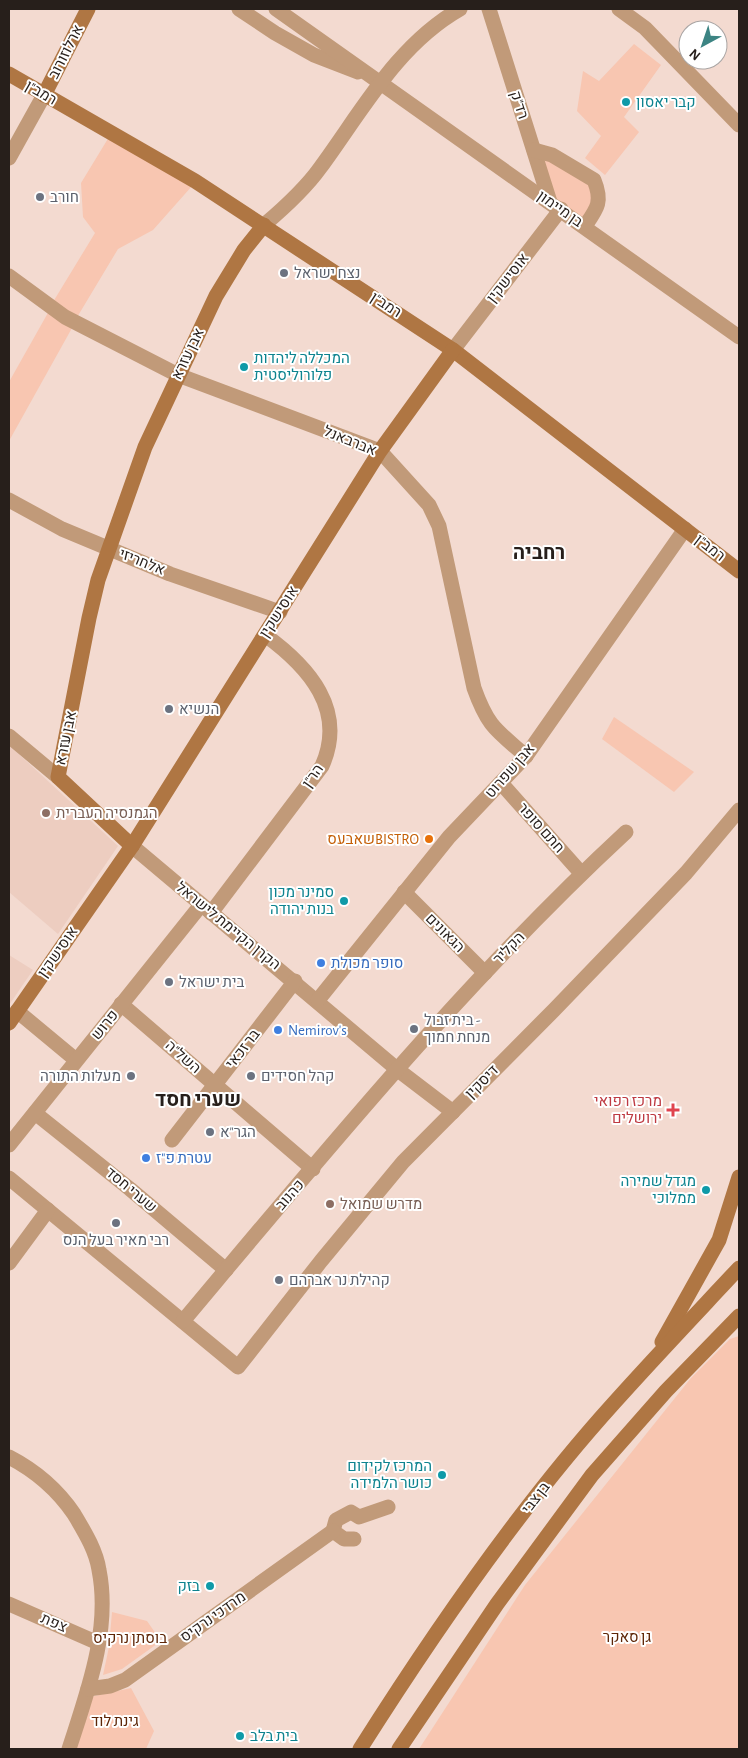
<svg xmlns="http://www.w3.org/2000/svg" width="748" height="1758" viewBox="0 0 748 1758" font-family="'Alegreya Sans',Heebo,sans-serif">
  <rect width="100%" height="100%" fill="#f3dad0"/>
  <!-- built -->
  <g fill="#edcdc0">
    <polygon points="9,745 118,846 58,934 9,892"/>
    <polygon points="9,955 33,970 9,1005"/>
  </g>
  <!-- green -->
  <g fill="#f8c6b1">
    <polygon points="634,44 661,65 624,117 639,132 605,175 585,158 601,136 577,111 583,71 599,81"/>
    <polygon points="109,137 192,186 153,230 118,249 76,319 53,302 95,233 83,217 81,183"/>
    <polygon points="539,155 595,187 586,224 554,200"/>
    <polygon points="49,311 72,328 9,441 9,382"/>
    <polygon points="614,717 694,772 674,792 602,739"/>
    <polygon points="739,1336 739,1749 419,1749 525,1585 691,1378 730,1339"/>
    <polygon points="112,1612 147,1621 161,1641 122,1669 103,1675 109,1647"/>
    <polygon points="131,1688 154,1731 146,1749 73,1749 90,1697"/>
  </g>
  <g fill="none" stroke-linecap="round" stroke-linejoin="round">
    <!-- street -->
    <g stroke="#c19a79" stroke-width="15">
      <polyline points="239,9 275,33 314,55 358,72"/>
      <polyline points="276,9 739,337"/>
      <polyline points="489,9 550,202"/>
      <polyline points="619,9 645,28 739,125"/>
      <path d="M534,150l18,5 42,25c9,22 3,29 -9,46"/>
      <polyline points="9,158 44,95"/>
      <path d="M264,225c20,-17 41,-36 56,-57 42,-57 77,-123 140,-159"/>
      <path d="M9,276l56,41 113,58 202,76 49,54 10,21 35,162c14,39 22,42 52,68"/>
      <polyline points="453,350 561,209"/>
      <polyline points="9,500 62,529 170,574 280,612"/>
      <polyline points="9,736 58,777"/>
      <polyline points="501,783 581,873"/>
      <polyline points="132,846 398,1070 453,1112"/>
      <polyline points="404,892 485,973"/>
      <path d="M211,913l111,-147c25,-56 -13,-99 -57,-131"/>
      <polyline points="318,1000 449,837 526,756 685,529"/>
      <polyline points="121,1004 313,1169"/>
      <polyline points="17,1011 76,1060"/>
      <polyline points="35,1113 130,1189 226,1270"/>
      <polyline points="172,1140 295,981"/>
      <polyline points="9,1145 201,905"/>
      <polyline points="9,1178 238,1367 321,1261 403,1162 554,1010 686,873 739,810"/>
      <polyline points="9,1263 48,1210"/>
      <path d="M183,1321c141,-168 282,-340 443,-489"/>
      <path d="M9,1457c27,14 48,32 65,57 10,17 22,36 25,56 12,60 -12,123 -30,179"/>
      <polyline points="354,1539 344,1539 333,1531 336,1520 351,1512 359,1517 388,1507"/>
      <polyline points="9,1604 98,1643"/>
      <polyline points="88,1689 110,1686 125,1680 333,1531"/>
    </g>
    <!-- secondary -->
    <g stroke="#af7643" stroke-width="15">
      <polyline points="9,74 195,181 453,350 739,571"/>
      <polyline points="44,95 88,9"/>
      <polyline points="132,846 58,777 89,618 98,580 145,447 216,296 244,250 264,225"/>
      <polyline points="9,1023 132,846 380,451 453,350"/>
      <polyline points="662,1342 719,1240 739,1177"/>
      <path d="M360,1749c74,-117 160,-242 253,-345 41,-46 84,-91 126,-136"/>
      <polyline points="399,1749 497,1604 592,1475 666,1391 739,1316"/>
    </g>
  </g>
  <!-- markers -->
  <g fill="#0f9aa8" stroke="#fff" stroke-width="2">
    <circle cx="626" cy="102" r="5"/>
    <circle cx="244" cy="367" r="5"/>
    <circle cx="344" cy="901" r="5"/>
    <circle cx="706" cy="1190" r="5"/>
    <circle cx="442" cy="1475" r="5"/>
    <circle cx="210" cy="1586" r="5"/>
    <circle cx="240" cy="1736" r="5"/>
  </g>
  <g fill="#6b7280" stroke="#fff" stroke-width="2">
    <circle cx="40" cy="197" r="5"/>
    <circle cx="284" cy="273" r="5"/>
    <circle cx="169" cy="709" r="5"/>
    <circle cx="169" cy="982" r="5"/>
    <circle cx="414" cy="1029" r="5"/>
    <circle cx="131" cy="1076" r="5"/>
    <circle cx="251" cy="1076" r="5"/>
    <circle cx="210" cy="1132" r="5"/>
    <circle cx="116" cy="1223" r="5"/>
    <circle cx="279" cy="1280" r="5"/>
  </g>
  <g fill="#8d6e63" stroke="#fff" stroke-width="2">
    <circle cx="46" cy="813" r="5"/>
    <circle cx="330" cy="1204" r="5"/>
  </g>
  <circle fill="#e8710a" stroke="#fff" stroke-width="2" cx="429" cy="839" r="5"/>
  <g fill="#3f7fe0" stroke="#fff" stroke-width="2">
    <circle cx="321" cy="963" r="5"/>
    <circle cx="278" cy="1030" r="5"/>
    <circle cx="146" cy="1158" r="5"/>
  </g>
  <path fill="#e0444e" stroke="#fff" stroke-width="2" d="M670.5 1102.5h5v5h5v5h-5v5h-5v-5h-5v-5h5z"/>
  <g text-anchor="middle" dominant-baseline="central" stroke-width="4" stroke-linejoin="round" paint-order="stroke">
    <!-- street labels -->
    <g font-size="15" fill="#271f1b" stroke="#fff">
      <text transform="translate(66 52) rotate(-63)">ארלוזורוב</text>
      <text transform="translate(41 93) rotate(30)">רמב"ן</text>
      <text transform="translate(519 105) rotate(72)">רד"ק</text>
      <text transform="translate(560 209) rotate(35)">בן מיימון</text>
      <text transform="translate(508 278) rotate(-52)">אוסישקין</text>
      <text transform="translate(386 305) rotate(33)">רמב"ן</text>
      <text transform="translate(188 354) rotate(-64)">אבן עזרא</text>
      <text transform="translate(350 441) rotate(22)">אברבאנל</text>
      <text transform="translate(710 548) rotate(38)">רמב"ן</text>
      <text transform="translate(142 562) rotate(22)">אלחריזי</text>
      <text transform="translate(279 612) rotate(-57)">אוסישקין</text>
      <text transform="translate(66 738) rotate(-78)">אבן עזרא</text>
      <text transform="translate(510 771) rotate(-49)">אבן שפרוט</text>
      <text transform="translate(313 776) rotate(-55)">הר"ן</text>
      <text transform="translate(541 828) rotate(48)">חתם סופר</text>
      <text transform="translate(228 926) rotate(39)">הקרן הקיימת לישראל</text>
      <text transform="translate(445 933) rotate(45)">הגאונים</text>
      <text transform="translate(509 948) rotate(-46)">הקליר</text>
      <text transform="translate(58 952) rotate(-55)">אוסישקין</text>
      <text transform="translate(105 1025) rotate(-51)">פרוש</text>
      <text transform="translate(243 1049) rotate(-52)">בר זכאי</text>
      <text transform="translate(183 1057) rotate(41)">השל"ה</text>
      <text transform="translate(482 1082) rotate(-45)">דיסקין</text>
      <text transform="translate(131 1190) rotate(40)">שערי חסד</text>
      <text transform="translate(290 1195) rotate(-49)">כהנוב</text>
      <text transform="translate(536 1498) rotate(-52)">בן צבי</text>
      <text transform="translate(213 1617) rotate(-35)">מרדכי נרקיס</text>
      <text transform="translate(54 1623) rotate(23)">צפת</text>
    </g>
    <!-- culture labels -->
    <g font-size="15" fill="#0d838f" stroke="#fff" text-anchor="end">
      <text x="636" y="102" text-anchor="start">קבר יאסון</text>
      <text x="254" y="358" text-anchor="start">המכללה ליהדות<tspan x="254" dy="17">פלורוליסטית</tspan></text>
      <text x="334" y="892">סמינר מכון<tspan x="334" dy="17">בנות יהודה</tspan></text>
      <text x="696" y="1181">מגדל שמירה<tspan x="696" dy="17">ממלוכי</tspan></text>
      <text x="432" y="1466">המרכז לקידום<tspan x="432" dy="17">כושר הלמידה</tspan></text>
      <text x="200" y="1586">בזק</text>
      <text x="250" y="1736" text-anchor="start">בית בלב</text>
    </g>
    <!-- worship labels -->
    <g font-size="15" fill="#5b616d" stroke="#fff" text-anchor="start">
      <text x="50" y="197">חורב</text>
      <text x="294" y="273">נצח ישראל</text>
      <text x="179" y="709">הנשיא</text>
      <text x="179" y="982">בית ישראל</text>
      <text x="424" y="1020">בית זבול -<tspan x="424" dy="17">מנחת חמוך</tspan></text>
      <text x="121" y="1076" text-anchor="end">מעלות התורה</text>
      <text x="261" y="1076">קהל חסידים</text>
      <text x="220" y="1132">הגר"א</text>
      <text x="116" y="1240" text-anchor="middle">רבי מאיר בעל הנס</text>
      <text x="289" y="1280">קהילת נר אברהם</text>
    </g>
    <!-- education labels -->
    <g font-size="15" fill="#785e54" stroke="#fff" text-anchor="start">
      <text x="56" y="813">הגמנסיה העברית</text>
      <text x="340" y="1204">מדרש שמואל</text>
    </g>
    <!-- food labels -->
    <g font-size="15" fill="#c56008" stroke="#fff" text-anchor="end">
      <text x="419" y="839">שאבעסBISTRO</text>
    </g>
    <!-- shop labels -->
    <g font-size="15" fill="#366cbe" stroke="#fff" text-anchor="start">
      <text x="331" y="963">סופר מכולת</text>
      <text x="288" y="1030">Nemirov's</text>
      <text x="156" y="1158">עטרת פ"ז</text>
    </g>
    <!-- health labels -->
    <g font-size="15" fill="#be3a42" stroke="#fff" text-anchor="end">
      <text x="662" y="1101">מרכז רפואי<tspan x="662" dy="17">ירושלים</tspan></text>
    </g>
    <!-- park labels -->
    <g font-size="15" fill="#5e2607" stroke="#fff">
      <text x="627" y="1637">גן סאקר</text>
      <text x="130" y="1638">בוסתן נרקיס</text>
      <text x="115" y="1721">גינת לוד</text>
    </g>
    <!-- district labels -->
    <g font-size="20" font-weight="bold" fill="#271f1b" stroke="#fff">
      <text x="539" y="553">רחביה</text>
      <text x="198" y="1100">שערי חסד</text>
    </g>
  </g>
  <!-- border -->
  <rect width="748" height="1758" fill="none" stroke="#271f1b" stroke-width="20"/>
  <!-- north arrow -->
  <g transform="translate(703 45) rotate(220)"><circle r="24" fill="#ffffff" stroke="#a9a5a4"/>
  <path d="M0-4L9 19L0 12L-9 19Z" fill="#3c8483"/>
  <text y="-8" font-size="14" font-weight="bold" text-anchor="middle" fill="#271f1b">N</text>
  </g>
</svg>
